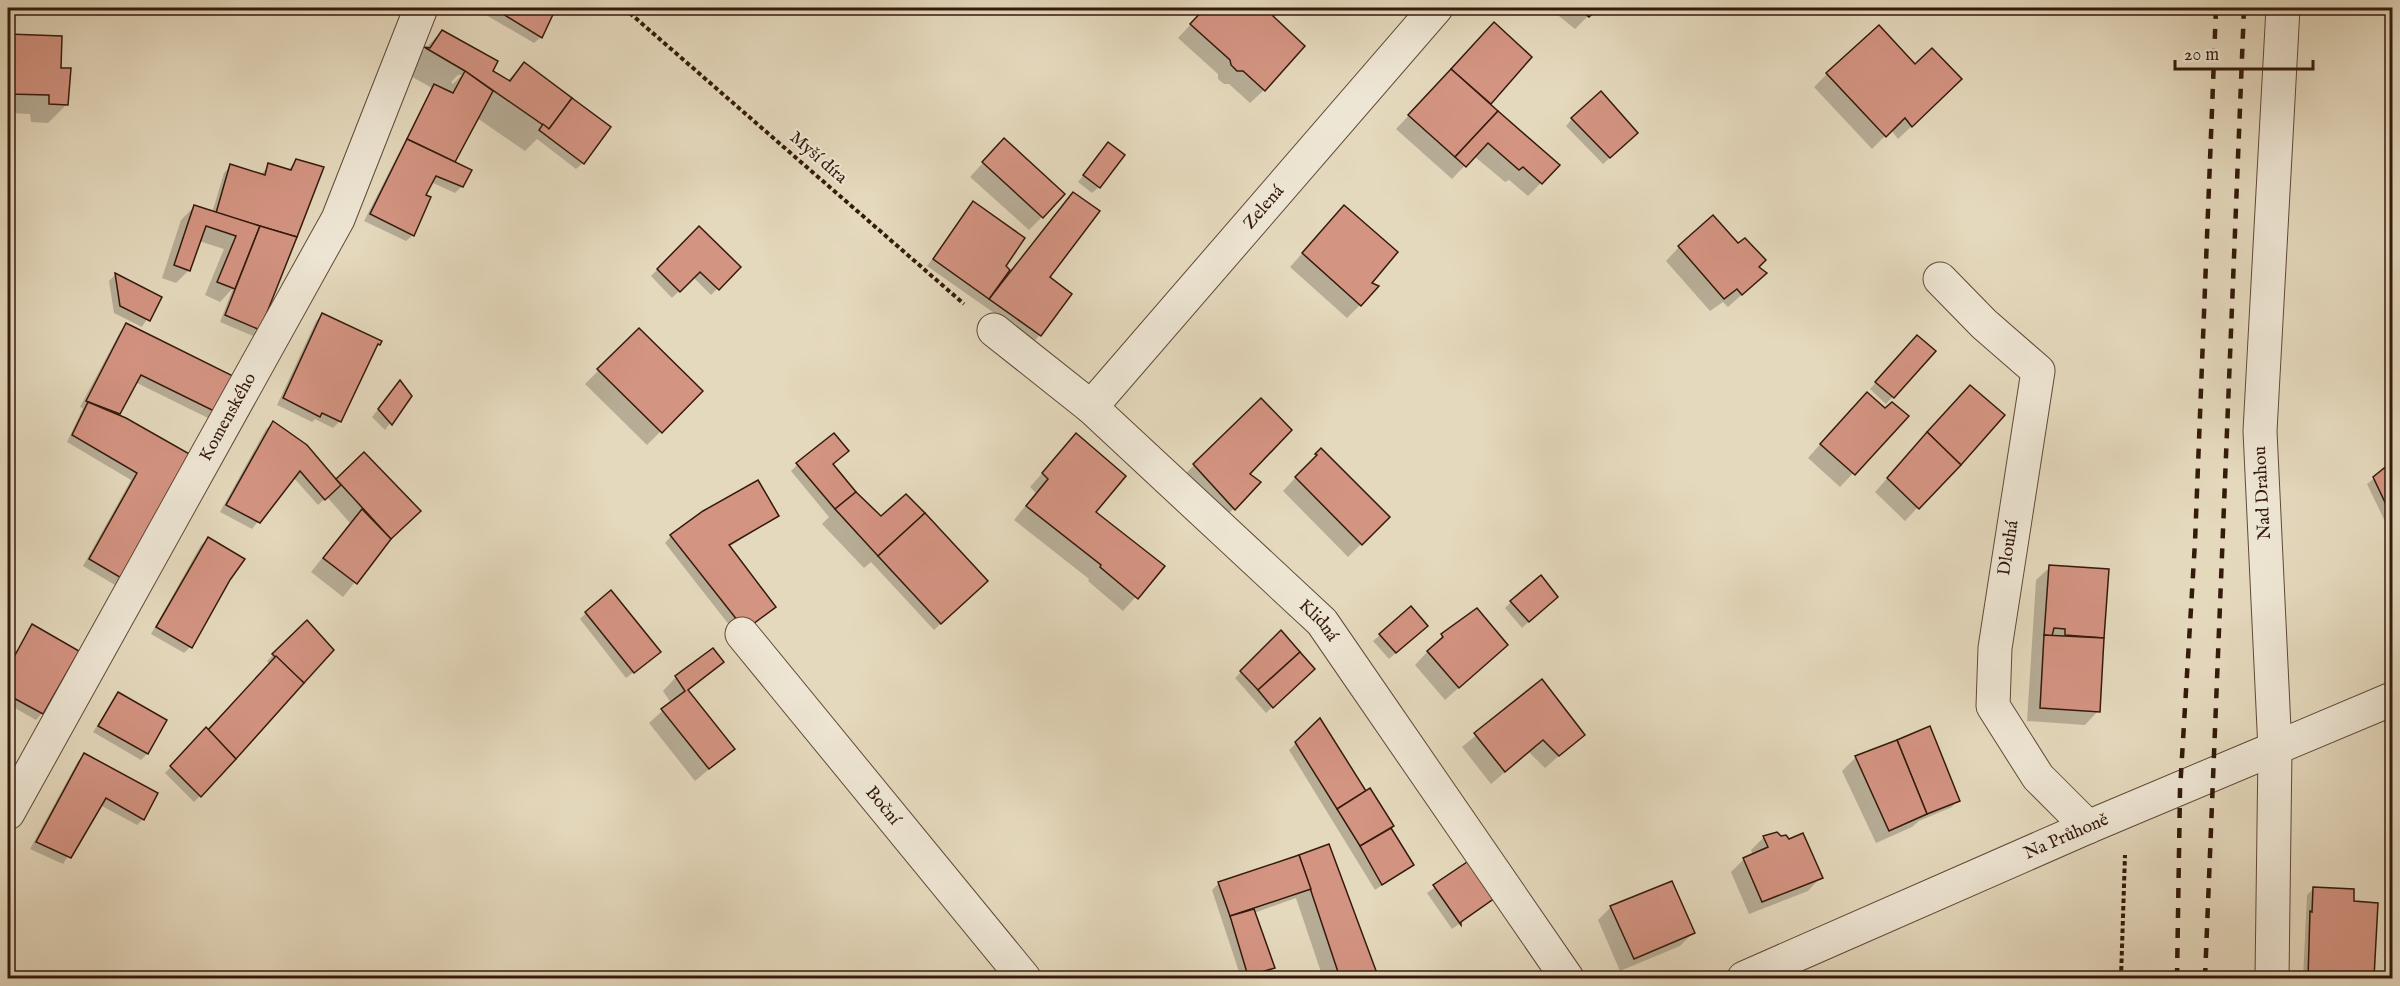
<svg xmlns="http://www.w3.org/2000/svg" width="2400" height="986" viewBox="0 0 2400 986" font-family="'IM FELL English',serif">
  <rect width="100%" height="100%" fill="#e5d9bd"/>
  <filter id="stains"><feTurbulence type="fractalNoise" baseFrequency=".00333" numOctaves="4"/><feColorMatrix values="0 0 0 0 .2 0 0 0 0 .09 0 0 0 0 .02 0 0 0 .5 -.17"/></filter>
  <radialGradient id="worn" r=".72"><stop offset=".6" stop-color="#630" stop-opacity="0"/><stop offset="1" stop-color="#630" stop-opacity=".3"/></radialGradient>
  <!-- shadow -->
  <g fill="#0003" fill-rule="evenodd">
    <polygon points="474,8 555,8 541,37 534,43"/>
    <polygon points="1206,8 1278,8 1270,16 1264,90 1250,103 1229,84 1224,84 1218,79 1218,74 1178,38"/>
    <polygon points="1549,8 1596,8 1575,29"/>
    <path d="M442,31l49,40 16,10 17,-17 59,99 -7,6 -39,-30 -12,12 -48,-33 -22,43 15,9 -8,16 -7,7 -24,-11 -18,53 -7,6 -42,-20 68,-133 -25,-14 12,-19zM458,75h4l-9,9 -2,-2z"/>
    <polygon points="8,35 61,38 59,69 67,104 48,123 31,122 30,114 8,113"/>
    <polygon points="1481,38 1530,57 1489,104 1541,183 1528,196 1509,180 1505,182 1474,156 1452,179 1396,129"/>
    <polygon points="1915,66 1947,93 1898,139 1891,130 1872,149 1814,87 1827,74"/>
    <polygon points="1572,119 1630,139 1603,164 1566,126"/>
    <polygon points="1108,144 1099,187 1092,193 1078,182"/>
    <polygon points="991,154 1042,217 1029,230 970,177"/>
    <polygon points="296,160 259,329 253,336 220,322 233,288 220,302 205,295 224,249 199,241 189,270 176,283 162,278 181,220 194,207 212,213 224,173 231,166 261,175 269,165 288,171"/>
    <polygon points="1073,194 1048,277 1040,335 1034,341 927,266 973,203 1004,266 1006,278"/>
    <polygon points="1331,221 1370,283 1360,305 1347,318 1290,267"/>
    <polygon points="699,228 739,267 711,295 693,277 672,298 651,276"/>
    <polygon points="1679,247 1757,267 1765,274 1728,307 1723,302 1710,311 1666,261"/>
    <polygon points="115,275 160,298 142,327 114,313 109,281"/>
    <polygon points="322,315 379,344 373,350 340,421 333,428 315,419 312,422 277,405 316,321"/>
    <polygon points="127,325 215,411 208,418 135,382 117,416 191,456 122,578 115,585 83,566 131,480 67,442 83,408 80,407 120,332"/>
    <polygon points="639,330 701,391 647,445 585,384"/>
    <polygon points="1910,344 1934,351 1886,404 1870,389"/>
    <polygon points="400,382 410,396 385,430 372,417"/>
    <polygon points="1261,400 1248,474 1259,482 1221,522 1181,478"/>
    <polygon points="1957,400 1918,507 1905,521 1875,492"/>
    <polygon points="1853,407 1886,410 1907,416 1840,487 1808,458"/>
    <polygon points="273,423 336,481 364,454 419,511 388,541 343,597 311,572 350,523 327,497 318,505 293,477 252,529 220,512 266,429"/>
    <polygon points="1076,435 1093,512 1163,566 1123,611 1088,581 1089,579 1014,520 1036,493 1030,487"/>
    <polygon points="1321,450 1388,517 1348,557 1283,491"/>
    <polygon points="832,464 881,519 980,587 934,630 871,562 864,568 822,524 829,517 791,471 797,465"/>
    <polygon points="2392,464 2392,536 2367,484"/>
    <polygon points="777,516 729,547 774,607 737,635 665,543 671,536"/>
    <polygon points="208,539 228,579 190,647 184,653 151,634 201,545"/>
    <polygon points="2050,567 2108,571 2098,711 2085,725 2027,721 2036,580"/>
    <polygon points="1511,602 1550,603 1522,628 1505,608"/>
    <polygon points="1411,608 1419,633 1389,659 1373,641"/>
    <polygon points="1476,610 1506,645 1445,700 1415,665 1442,636"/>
    <polygon points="586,613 652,658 626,678 580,619"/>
    <polygon points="307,622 200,796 194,802 165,773 270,664 267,661"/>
    <polygon points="32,626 42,713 36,720 8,704 8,666"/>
    <polygon points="1280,633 1313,668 1266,713 1235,678"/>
    <polygon points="722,662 688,691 733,749 695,781 649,723 671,703 663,691 676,677"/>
    <polygon points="1542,681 1583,735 1545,768 1529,752 1491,784 1462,747"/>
    <polygon points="118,694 165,721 147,754 141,760 93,732"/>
    <polygon points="1320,720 1412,865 1375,890 1289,750"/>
    <polygon points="1897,741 1958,800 1952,807 1919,821 1912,827 1876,843 1842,771 1856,757"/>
    <polygon points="84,755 143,819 137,825 100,805 63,864 30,849 78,761"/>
    <polygon points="1764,837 1821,877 1808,891 1749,914 1731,872 1744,859 1753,855 1751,850"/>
    <polygon points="1300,856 1377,975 1373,978 1323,978 1296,898 1254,913 1273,967 1266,974 1241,978 1212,890 1219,883"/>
    <polygon points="1476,858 1494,899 1452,929 1427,893"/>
    <polygon points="2314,888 2352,903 2376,904 2372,978 2303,978 2307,895"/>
    <polygon points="1611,907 1693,933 1680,946 1620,971 1598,920"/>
    <polygon points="8,973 19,978 8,978"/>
  </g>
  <!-- building -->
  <g fill="#d49482" stroke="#341a0c" stroke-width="1.5">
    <polygon points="493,8 556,8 542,38"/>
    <polygon points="1205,8 1280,8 1273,16 1305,46 1265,91 1243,71 1237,71 1231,65 1230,60 1190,24"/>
    <polygon points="1578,8 1598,8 1589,17"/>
    <polygon points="1494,22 1532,57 1491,104 1451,69"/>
    <polygon points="1879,25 1915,64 1932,48 1962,79 1912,127 1905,118 1886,137 1826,73"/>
    <polygon points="442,30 498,61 493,71 510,81 524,62 572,98 549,129 465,71 424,47 430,48"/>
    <polygon points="8,34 62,36 61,68 71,68 68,105 49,104 49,95 8,94"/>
    <polygon points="1451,69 1498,111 1455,157 1408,115"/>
    <polygon points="465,71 493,91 455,162 407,139 434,84 453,93"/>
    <polygon points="1601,91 1638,133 1610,158 1571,118"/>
    <polygon points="572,98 611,127 584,164 539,130 543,124 549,129"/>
    <polygon points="1498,111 1560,165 1542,184 1523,167 1519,170 1488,143 1466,167 1455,157"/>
    <polygon points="1004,138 1065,194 1043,218 982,162"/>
    <polygon points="407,139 472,170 463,187 436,176 426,195 431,197 414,236 370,214"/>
    <polygon points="1108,142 1125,155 1100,188 1083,175"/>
    <polygon points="296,159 324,167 297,237 216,213 230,164 265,175 268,163 291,170"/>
    <polygon points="1073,192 1100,211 1050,277 1072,294 1041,336 989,299"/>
    <polygon points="973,201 1025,238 1006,266 1010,270 989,299 933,259"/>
    <polygon points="194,205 260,226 235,289 217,282 236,236 206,226 190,271 174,265"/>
    <polygon points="1344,205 1398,252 1372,283 1379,286 1361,306 1302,253"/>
    <polygon points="1713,215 1738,243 1745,238 1766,260 1759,267 1767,273 1742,295 1737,289 1724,299 1678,246"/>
    <polygon points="260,226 297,237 260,330 225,315"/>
    <polygon points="699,226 741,267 719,290 700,272 680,292 657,269"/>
    <polygon points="115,273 162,297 150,321 120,306"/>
    <polygon points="322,313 382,341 380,345 378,344 341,422 322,413 320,417 283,398"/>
    <polygon points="126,323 235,377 216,412 141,375 120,414 86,401"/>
    <polygon points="639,328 703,391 662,433 597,369"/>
    <polygon points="1917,335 1936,351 1894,398 1875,382"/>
    <polygon points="400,380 412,396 392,425 378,409"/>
    <polygon points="1970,385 2005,415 1961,465 1927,432"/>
    <polygon points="1867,392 1885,408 1892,402 1909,416 1855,475 1820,444"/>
    <polygon points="1261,398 1292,430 1250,474 1261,482 1235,510 1193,464"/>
    <polygon points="88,402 126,418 193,456 123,579 89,559 137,473 72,435"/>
    <polygon points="273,421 307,445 341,485 325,500 300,471 260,523 226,505"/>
    <polygon points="1927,432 1961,465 1919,509 1887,478"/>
    <polygon points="834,433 849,451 833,464 856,492 835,509 796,463"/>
    <polygon points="1076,433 1126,476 1096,512 1165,566 1138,599 1100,567 1101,565 1026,506 1048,479 1042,473"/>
    <polygon points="1321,448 1390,517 1362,545 1295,477 1317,455 1315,454"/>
    <polygon points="364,452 421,511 391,539 336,479"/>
    <polygon points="2388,465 2392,473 2392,517 2373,477"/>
    <polygon points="758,480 779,516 729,545 776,607 745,630 670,535 703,511"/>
    <polygon points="856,492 881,516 906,494 925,513 878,556 835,509"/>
    <polygon points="362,509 391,539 357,584 323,558"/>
    <polygon points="925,513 988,581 941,624 878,556"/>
    <polygon points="208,537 245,559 230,580 192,648 156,627"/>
    <polygon points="2049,565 2109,569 2104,638 2065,635 2065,629 2054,628 2052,636 2044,635"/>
    <polygon points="1541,575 1558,597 1529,622 1510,601"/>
    <polygon points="611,590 661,652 634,673 585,612"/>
    <polygon points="1411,606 1428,626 1396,653 1379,634"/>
    <polygon points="1477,608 1508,645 1459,688 1427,651 1443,637 1441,634"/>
    <polygon points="307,620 334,650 304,683 272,654"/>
    <polygon points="32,624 79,651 43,714 8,695 8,668"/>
    <polygon points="1281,630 1300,652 1258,690 1240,671"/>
    <polygon points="2044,635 2104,638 2100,712 2040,708"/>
    <polygon points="713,648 724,662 688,690 735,749 709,769 661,709 685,691 675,676"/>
    <polygon points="1300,652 1315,669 1273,708 1258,690"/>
    <polygon points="276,656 304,683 236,759 208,730"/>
    <polygon points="1542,679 1585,735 1559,756 1543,740 1505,772 1474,733"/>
    <polygon points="118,692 167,720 148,754 98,726"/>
    <polygon points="1320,718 1366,791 1337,809 1295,742"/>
    <polygon points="1930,726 1960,801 1927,814 1897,740"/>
    <polygon points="206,727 236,759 201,797 170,766"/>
    <polygon points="1897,740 1927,814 1889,831 1855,756"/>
    <polygon points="84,753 158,793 144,820 106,798 71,858 36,842"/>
    <polygon points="1370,788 1394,826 1360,846 1337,809"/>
    <polygon points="1391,828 1414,865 1382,885 1360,846"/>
    <polygon points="1777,832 1781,836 1786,835 1789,839 1803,833 1823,878 1762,902 1743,858 1768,847 1763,836"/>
    <polygon points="1329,844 1378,976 1340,978 1299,855"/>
    <polygon points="1299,855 1311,889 1230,916 1218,882"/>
    <polygon points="1476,856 1502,893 1461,922 1461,925 1433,885"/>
    <polygon points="1672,881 1695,933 1634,959 1610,906"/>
    <polygon points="2313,887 2354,889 2354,901 2378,903 2374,978 2308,978 2310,911 2312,912"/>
    <polygon points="1254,909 1275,968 1248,976 1230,916"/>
  </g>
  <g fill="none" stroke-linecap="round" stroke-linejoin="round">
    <!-- minor casing -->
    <g stroke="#604a38" stroke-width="35">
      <g id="minor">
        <polyline points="1940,279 1984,324 2038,371 1995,648 1993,706 2038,777 2088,827"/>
        <path id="s1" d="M994,330l97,77 231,215 245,356"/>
        <path id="s2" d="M1091,407l345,-399"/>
        <path id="s3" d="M742,634l282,344"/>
        <path id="s4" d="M8,813l330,-594 83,-211"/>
        <path id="s5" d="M1744,978l344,-151 304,-128"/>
        <polyline points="2272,978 2275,750 2260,431 2283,8"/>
      </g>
    </g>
    <!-- path -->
    <g stroke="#341a0c" stroke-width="4" stroke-dasharray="4.5 3" stroke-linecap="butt">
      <polyline points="624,8 964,304"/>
      <polyline points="2121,978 2125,855"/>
    </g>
    <!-- minor -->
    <use href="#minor" stroke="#eee6d4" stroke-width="33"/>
    <!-- rail -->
    <g stroke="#341a0c" stroke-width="4.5" stroke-dasharray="10 10" stroke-linecap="butt">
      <polyline points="2177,978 2180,790 2195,542 2216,8"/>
      <polyline points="2205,978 2244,8"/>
    </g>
  </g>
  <g text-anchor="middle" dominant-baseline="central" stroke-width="4.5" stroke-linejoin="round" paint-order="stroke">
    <!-- street labels -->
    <g font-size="18" fill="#341a0c" stroke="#eee6d4">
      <text transform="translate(818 158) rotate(41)">Myší díra</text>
      <text stroke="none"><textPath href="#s2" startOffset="264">Zelená</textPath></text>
      <text stroke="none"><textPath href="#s4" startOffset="453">Komenského</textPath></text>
      <text transform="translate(2263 493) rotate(-93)">Nad Drahou</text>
      <text transform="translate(2009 548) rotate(-81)">Dlouhá</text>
      <text stroke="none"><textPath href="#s1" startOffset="436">Klidná</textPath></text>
      <text stroke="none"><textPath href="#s3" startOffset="222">Boční</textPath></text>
      <text stroke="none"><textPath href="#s5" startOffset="352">Na Průhoně</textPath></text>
    </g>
  </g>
  <!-- margin -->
  <rect width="2400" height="986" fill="none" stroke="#e5d9bd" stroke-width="30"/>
  <rect x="9" y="9" width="2382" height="968" fill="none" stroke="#341a0c" stroke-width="3"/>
  <rect x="15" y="15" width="2370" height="956" fill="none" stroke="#341a0c" stroke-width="1.5"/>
  <!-- scale -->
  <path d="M2175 60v9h138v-9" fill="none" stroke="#341a0c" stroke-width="3"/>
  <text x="2184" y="60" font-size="18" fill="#341a0c" stroke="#eee6d4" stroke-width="4.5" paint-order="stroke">20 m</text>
  <rect width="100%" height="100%" filter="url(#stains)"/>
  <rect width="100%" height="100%" fill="url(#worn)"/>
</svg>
